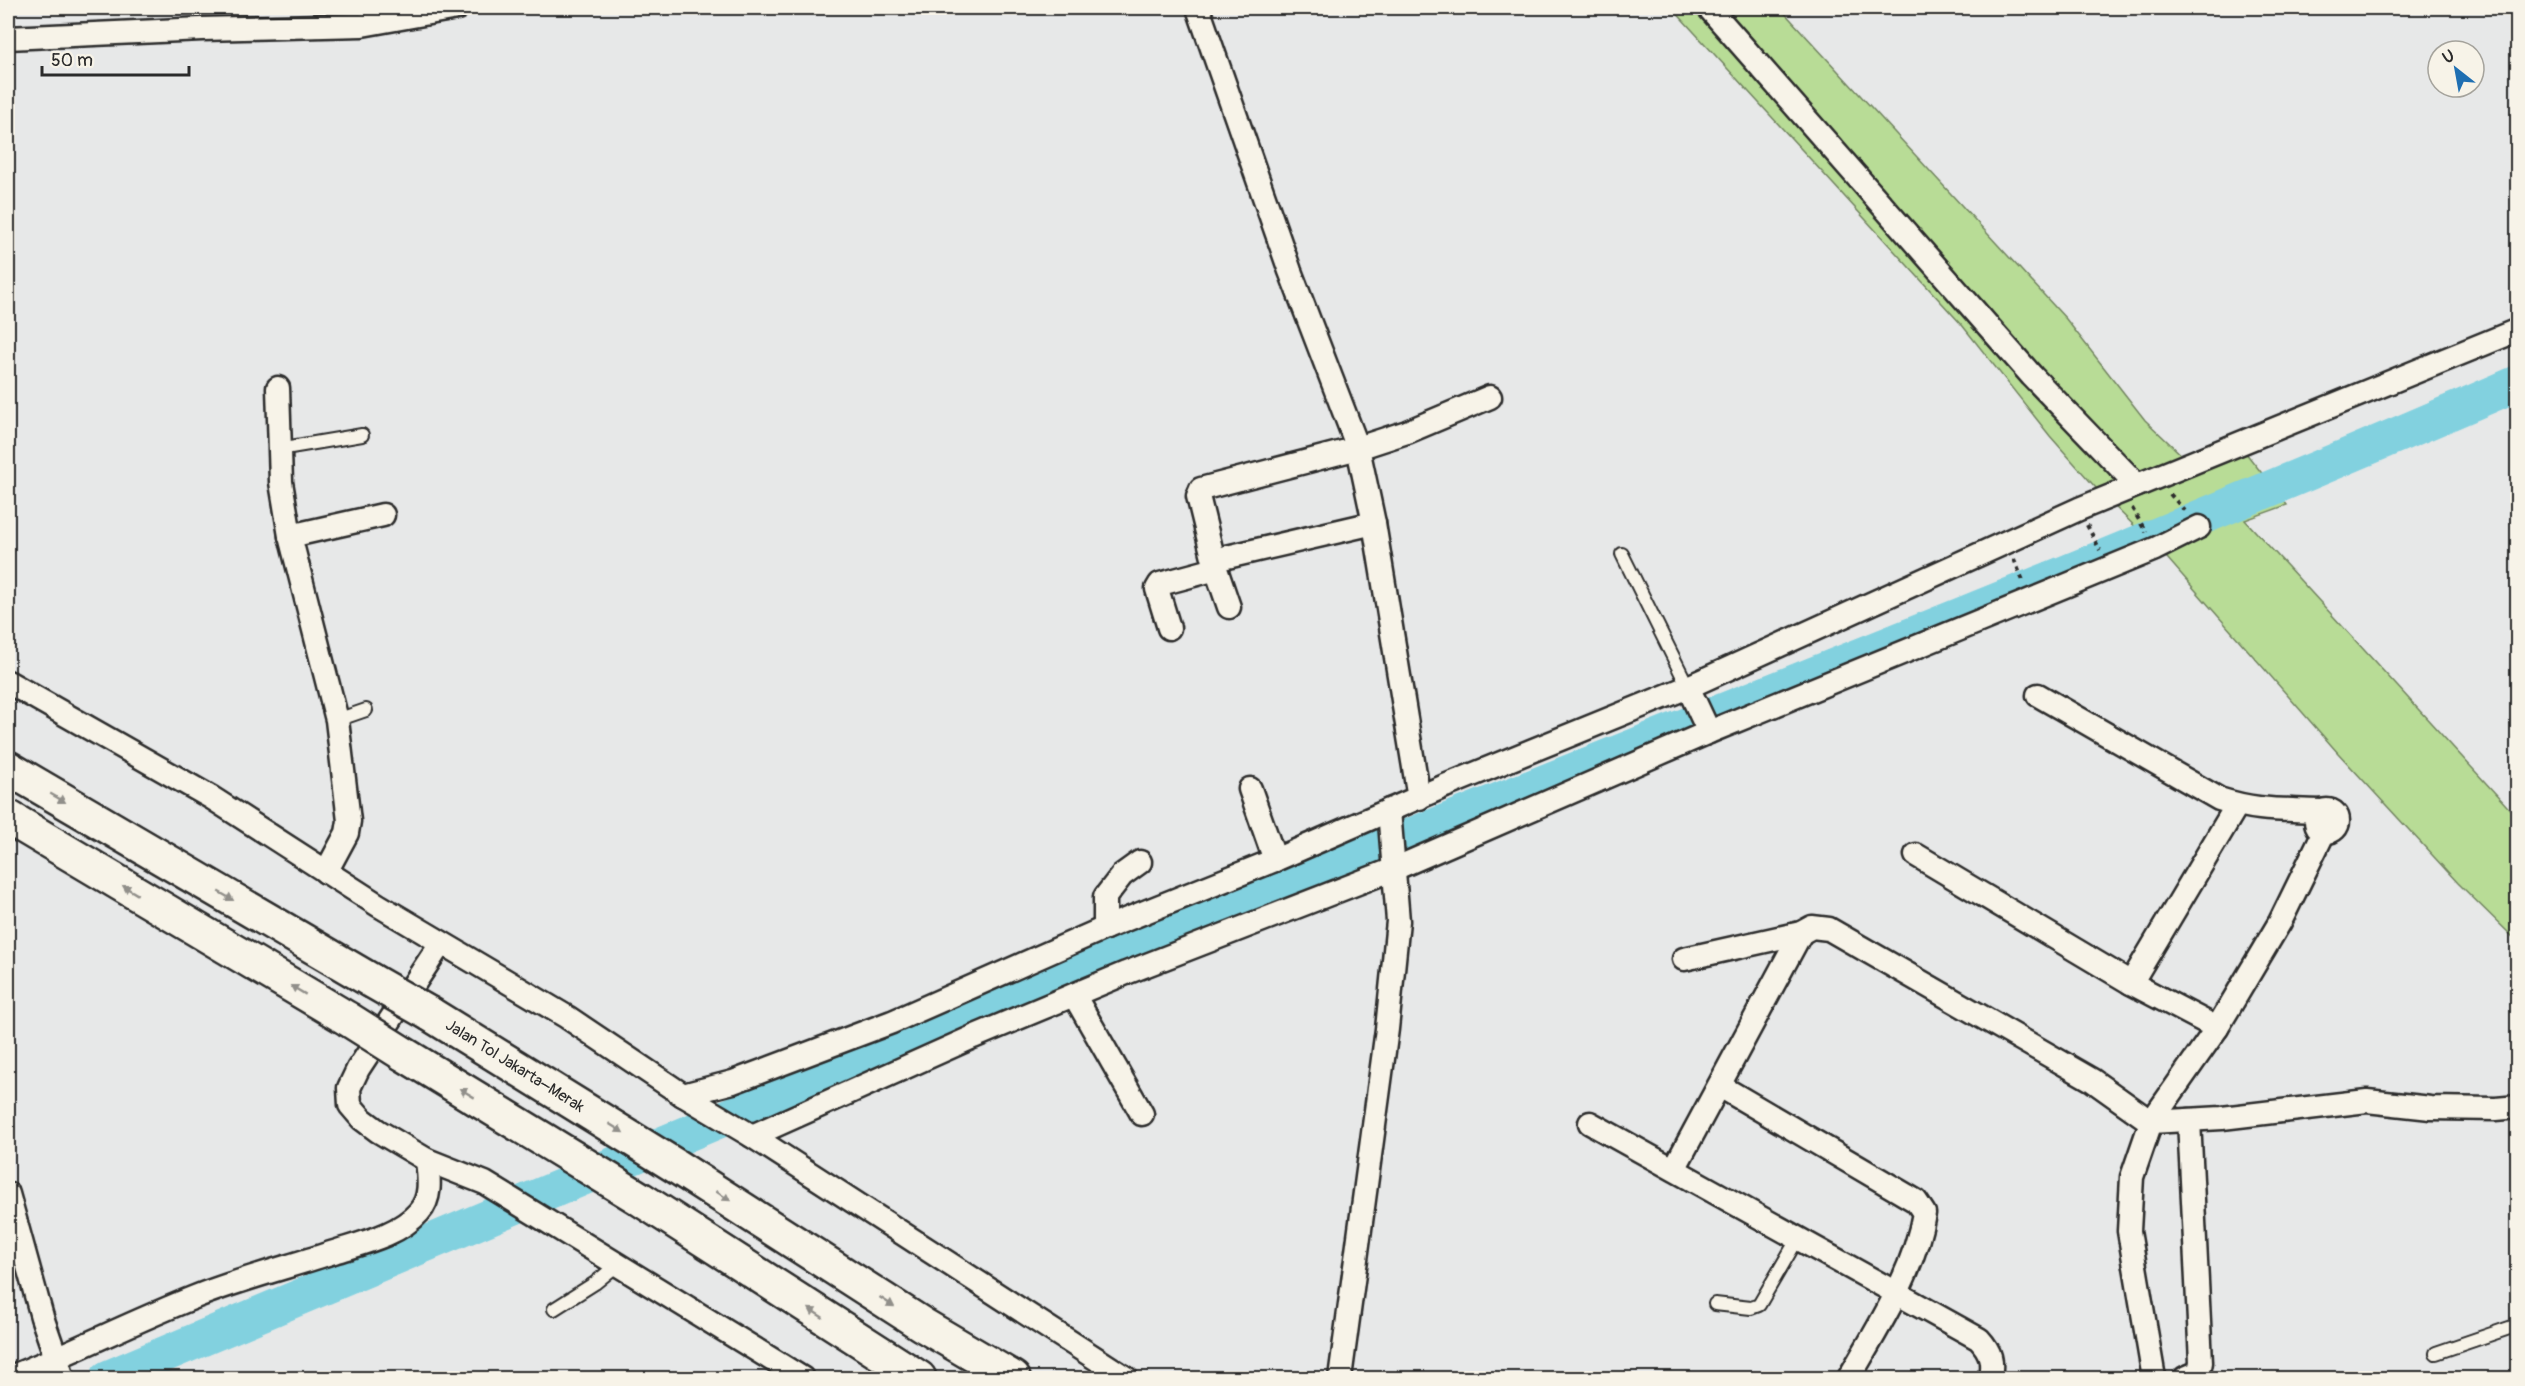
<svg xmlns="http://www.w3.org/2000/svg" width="2525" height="1386" viewBox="0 0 2525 1386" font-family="Pangolin,sans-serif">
  <rect width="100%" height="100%" fill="#e7e8e8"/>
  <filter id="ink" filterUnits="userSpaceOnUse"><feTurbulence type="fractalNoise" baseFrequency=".0167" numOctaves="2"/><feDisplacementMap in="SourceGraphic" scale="12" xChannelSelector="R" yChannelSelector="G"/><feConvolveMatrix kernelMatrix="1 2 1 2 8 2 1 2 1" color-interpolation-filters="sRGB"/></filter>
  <g filter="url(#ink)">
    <!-- green -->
    <polygon fill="#b8dc96" stroke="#728460" stroke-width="1.5" points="1672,8 1780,8 2066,319 2145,420 2188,461 2234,438 2287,505 2245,520 2517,817 2517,941 2458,883 2338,753 2168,559 2096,488 2050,436 1962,325"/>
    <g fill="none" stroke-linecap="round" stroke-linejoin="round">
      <!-- river -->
      <path stroke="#82d1df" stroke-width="36" d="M108,1378c377,-161 756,-320 1136,-475 425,-172 853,-337 1274,-520"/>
      <!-- service casing -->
      <g stroke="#2b2b2b" stroke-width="16">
        <g id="service">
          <polyline points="279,449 362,435"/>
          <polyline points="1622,554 1688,687"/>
          <polyline points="337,720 366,710"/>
          <polyline points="1715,1304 1751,1308 1759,1305 1798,1238"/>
          <polyline points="554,1309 595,1283 617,1265"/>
          <polyline points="2436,1353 2518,1325"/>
        </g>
      </g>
      <!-- minor casing -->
      <g stroke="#2b2b2b" stroke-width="27">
        <g id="minor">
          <polyline points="1198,8 1290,271 1358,448 1374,523 1419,798"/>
          <polyline points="1709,8 2032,376 2137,485"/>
          <polyline points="8,38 202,29 362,25 457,8"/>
          <polyline points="278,388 281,482 290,536 337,720 349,821 347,833 326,872"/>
          <polyline points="290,536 383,515"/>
          <polyline points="1214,560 1374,523"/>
          <polyline points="1229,607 1216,569 1198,496 1201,489 1358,448 1407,432 1490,397"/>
          <polyline points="1169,628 1157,589 1160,584 1216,569"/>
          <polyline points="8,682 212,798 378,905 567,1017 683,1095 733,1082 892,1022 1105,928 1275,860 1445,786 1688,687 2079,509 2518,330"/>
          <polyline points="1688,687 1709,732"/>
          <path d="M2038,695l181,104c41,13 63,10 103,12"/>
          <polyline points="1250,789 1275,860"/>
          <circle cx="2327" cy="821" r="11"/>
          <polyline points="1916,855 2131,983"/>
          <polyline points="1105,928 1105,897 1122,875 1140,862"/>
          <polyline points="1684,959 1801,933 1812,927 1829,929 2092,1080 2151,1122 2132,1177 2129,1231 2154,1378"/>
          <polyline points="1074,995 1142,1114"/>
          <polyline points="2217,1028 2131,983 2237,805"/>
          <path d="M1720,1086l196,115 8,12c-10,60 -46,114 -75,165"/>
          <polyline points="683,1095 752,1136 1126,1378"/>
          <polyline points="2151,1122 2222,1118 2367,1101 2431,1108 2496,1109 2518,1107"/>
          <polyline points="2151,1122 2217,1028 2280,922 2324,832"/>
          <path d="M1590,1123l389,216c12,13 14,22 11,39"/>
          <polyline points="752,1136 973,1037 1126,973 1394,869 1709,732 2155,549 2199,527"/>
          <polyline points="427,1160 378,1131 362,1119 350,1105 349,1088 358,1069 441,943"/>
          <polyline points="1674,1169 1801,933"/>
          <polyline points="8,1194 42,1317 63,1378"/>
          <path d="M8,1378c63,-25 124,-56 187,-81 45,-18 93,-30 139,-45 28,-9 65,-17 85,-40 13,-14 10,-34 8,-52l58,23 317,195"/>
          <polyline points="1340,1378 1387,1029 1398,921 1389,810"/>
          <polyline points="2185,1378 2199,1372 2201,1362 2189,1120"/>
        </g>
      </g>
      <!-- motorway casing -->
      <g stroke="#2b2b2b" stroke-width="38">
        <g id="motorway">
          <polyline points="8,768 372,981"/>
          <polyline points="8,817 348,1019"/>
          <polyline points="430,1014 674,1165 923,1325 1013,1378"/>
          <polyline points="402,1053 639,1198 919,1378"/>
        </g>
      </g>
      <!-- path -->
      <g stroke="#2b2b2b" stroke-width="4" stroke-dasharray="4.5 4.5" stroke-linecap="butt">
        <polyline points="2170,494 2185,511"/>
        <polyline points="2132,508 2146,532"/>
        <polyline points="2087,525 2100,550"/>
        <polyline points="2014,559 2024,583"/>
      </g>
      <!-- service -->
      <use href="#service" stroke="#f7f3e8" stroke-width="12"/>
      <!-- minor -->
      <use href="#minor" stroke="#f7f3e8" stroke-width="22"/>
      <!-- motorway -->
      <use href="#motorway" stroke="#f7f3e8" stroke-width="33"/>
      <!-- motorway-bridge casing -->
      <g stroke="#2b2b2b" stroke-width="38" stroke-linecap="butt">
        <g id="motorway-bridge">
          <polyline points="372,981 430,1014"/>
          <polyline points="348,1019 402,1053"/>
        </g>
      </g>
      <!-- motorway-bridge -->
      <use href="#motorway-bridge" stroke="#f7f3e8" stroke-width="33"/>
    </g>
    <!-- one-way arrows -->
    <defs><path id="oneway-solid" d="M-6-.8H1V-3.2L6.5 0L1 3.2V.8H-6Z" transform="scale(1.5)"/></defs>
    <g fill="#918f8a">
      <use href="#oneway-solid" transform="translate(58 798) rotate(30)"/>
      <use href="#oneway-solid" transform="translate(130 890) rotate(-149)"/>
      <use href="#oneway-solid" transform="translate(226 896) rotate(30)"/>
      <use href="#oneway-solid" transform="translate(298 990) rotate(-149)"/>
      <use href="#oneway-solid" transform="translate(467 1093) rotate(-149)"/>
      <use href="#oneway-solid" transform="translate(616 1128) rotate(32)"/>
      <use href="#oneway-solid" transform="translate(723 1196) rotate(33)"/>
      <use href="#oneway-solid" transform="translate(887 1302) rotate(33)"/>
      <use href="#oneway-solid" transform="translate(816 1313) rotate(-147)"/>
    </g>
  </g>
  <g text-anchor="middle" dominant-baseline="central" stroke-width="5" stroke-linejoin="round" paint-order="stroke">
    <!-- street labels -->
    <g font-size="16" fill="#2b2b2b" stroke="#f7f3e8">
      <text transform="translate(515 1066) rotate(32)">Jalan Tol Jakarta–Merak</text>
    </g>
  </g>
  <!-- margin -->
  <rect width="2525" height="1386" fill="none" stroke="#f7f3e8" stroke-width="30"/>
  <rect x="15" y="15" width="2495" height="1356" fill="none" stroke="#2b2b2b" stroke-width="2" filter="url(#ink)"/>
  <!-- north arrow -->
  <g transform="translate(2456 69) rotate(329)"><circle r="28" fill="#f7f3e8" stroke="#a5a39c" stroke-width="1.5"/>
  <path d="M0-4.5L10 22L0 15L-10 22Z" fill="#1f6fb2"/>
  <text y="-9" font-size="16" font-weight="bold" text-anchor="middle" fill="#2b2b2b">U</text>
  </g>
  <!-- scale -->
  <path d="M42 66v9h147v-9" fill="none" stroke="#2b2b2b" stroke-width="3"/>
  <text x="51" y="66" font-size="18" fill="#2b2b2b" stroke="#f7f3e8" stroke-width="4.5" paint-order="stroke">50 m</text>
</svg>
